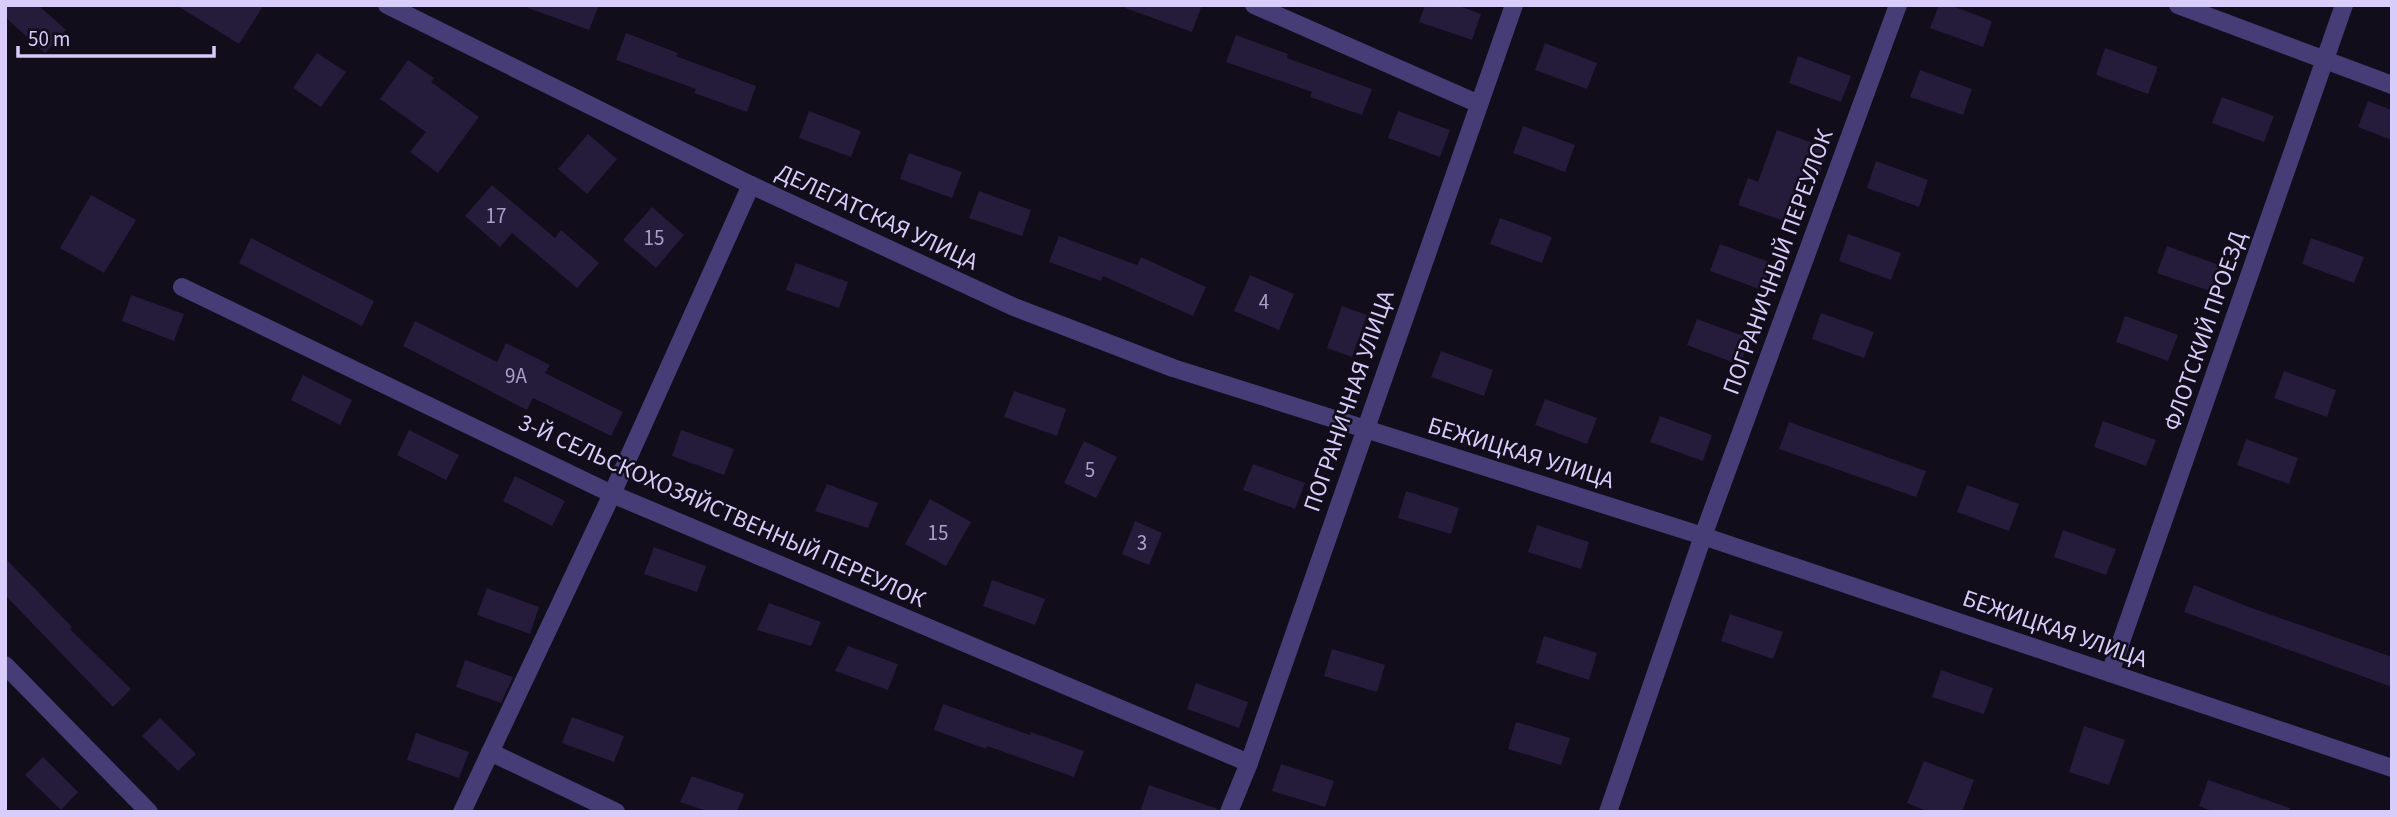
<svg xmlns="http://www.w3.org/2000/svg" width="2397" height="817" viewBox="0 0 2397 817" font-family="'Source Sans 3',sans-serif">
  <rect width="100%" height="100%" fill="#110d1b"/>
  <!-- building -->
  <g fill="#251b3b">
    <polygon points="5,5 38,5 66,30 45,53 5,17"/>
    <polygon points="176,5 264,5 239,44"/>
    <polygon points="528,5 599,5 589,30 528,8"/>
    <polygon points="1126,5 1202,5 1192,32 1125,8"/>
    <polygon points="1425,5 1457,5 1481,14 1472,40 1419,22"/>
    <polygon points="1939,5 1950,5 1992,21 1983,47 1930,28"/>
    <polygon points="626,33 678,53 676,56 756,86 747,112 694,93 696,89 616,60"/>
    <polygon points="1236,35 1288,54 1287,58 1372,89 1362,115 1310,97 1312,92 1226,62"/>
    <polygon points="1545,43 1597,63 1587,89 1535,70"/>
    <polygon points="2105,48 2158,67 2148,94 2096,75"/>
    <polygon points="317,53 346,72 321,107 293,88"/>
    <polygon points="1798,56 1851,76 1841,102 1789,83"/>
    <polygon points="408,60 434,78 431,82 479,117 438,173 410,152 426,132 380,99"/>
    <polygon points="1920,70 1972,89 1963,115 1910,97"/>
    <polygon points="2222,97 2274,116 2264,142 2212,123"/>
    <polygon points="2368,101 2392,110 2392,140 2358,127"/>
    <polygon points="809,111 861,131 851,157 799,138"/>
    <polygon points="1398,111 1450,130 1440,157 1388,138"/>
    <polygon points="1523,126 1575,145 1565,172 1513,153"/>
    <polygon points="1777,130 1829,149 1819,175 1810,171 1790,223 1738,205 1748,178 1758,182"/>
    <polygon points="588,134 617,159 587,194 558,169"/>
    <polygon points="909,153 962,172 952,198 900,179"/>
    <polygon points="1876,161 1928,180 1919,207 1867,188"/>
    <polygon points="492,185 555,238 561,230 599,263 577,288 512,233 500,247 465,216"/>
    <polygon points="979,191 1031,210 1022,236 969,218"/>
    <polygon points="91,195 136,220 104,273 60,248"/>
    <polygon points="652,207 684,235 656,268 623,240"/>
    <polygon points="1500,218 1552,237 1542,263 1490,244"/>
    <polygon points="1848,234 1901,253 1891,280 1839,261"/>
    <polygon points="1059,236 1137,265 1141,257 1206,287 1193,316 1103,276 1101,281 1049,262"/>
    <polygon points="251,238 374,301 362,326 239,263"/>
    <polygon points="2311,238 2364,257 2354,283 2302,264"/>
    <polygon points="1720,244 1772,263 1762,290 1710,271"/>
    <polygon points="2167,246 2219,265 2210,291 2157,273"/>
    <polygon points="796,263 848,282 839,308 786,290"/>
    <polygon points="1250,275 1294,294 1279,330 1234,311"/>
    <polygon points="131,295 184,314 174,341 122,321"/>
    <polygon points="1342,306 1367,315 1352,357 1327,348"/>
    <polygon points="1821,313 1874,332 1864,358 1812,339"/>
    <polygon points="2125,316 2178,335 2168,361 2116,342"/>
    <polygon points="1697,319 1749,338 1740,365 1687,345"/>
    <polygon points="415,321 497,362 506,343 550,365 545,373 623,412 611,436 533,398 527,410 403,346"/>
    <polygon points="1441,351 1493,370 1484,396 1431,377"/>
    <polygon points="2284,371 2336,390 2327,417 2274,398"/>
    <polygon points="303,375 352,400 340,425 291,400"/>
    <polygon points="1014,391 1066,409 1057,436 1004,417"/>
    <polygon points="1545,399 1597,418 1587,444 1535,425"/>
    <polygon points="1660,416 1712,435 1703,461 1650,442"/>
    <polygon points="2103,421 2156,440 2146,466 2094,447"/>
    <polygon points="1789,422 1926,471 1916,497 1779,449"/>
    <polygon points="409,430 459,455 446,480 397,455"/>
    <polygon points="681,430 734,449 724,475 672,456"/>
    <polygon points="2246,439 2298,458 2289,484 2237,465"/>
    <polygon points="1084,441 1117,457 1096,498 1064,483"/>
    <polygon points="1253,464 1305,483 1295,509 1243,490"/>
    <polygon points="515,476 565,501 552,526 503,501"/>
    <polygon points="827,484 878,503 868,528 815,511"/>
    <polygon points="1967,485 2019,504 2009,531 1957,512"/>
    <polygon points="1406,491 1459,508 1451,534 1398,518"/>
    <polygon points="930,499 971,522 946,566 905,544"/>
    <polygon points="1135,521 1162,533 1149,565 1122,554"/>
    <polygon points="1537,525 1589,542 1581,569 1528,552"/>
    <polygon points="2063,530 2116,549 2106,575 2054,557"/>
    <polygon points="654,547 706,566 697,592 644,574"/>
    <polygon points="5,558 72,627 70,629 131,689 113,707 5,595"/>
    <polygon points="992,580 1045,599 1035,625 983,606"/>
    <polygon points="2194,585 2246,606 2392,657 2392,687 2184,612"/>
    <polygon points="487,588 539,607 530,634 477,615"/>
    <polygon points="769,603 821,622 811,646 757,630"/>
    <polygon points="1730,614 1783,632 1773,659 1721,641"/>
    <polygon points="1544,636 1597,653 1589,680 1536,663"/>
    <polygon points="848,646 898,664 888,690 835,671"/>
    <polygon points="1332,649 1385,665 1377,692 1324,676"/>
    <polygon points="465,660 513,677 501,703 456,687"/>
    <polygon points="1941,670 1993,688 1984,714 1932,697"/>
    <polygon points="1196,683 1248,702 1239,728 1187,709"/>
    <polygon points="943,704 1030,735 1031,732 1084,751 1074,777 987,746 986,749 934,730"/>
    <polygon points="572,717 624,736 614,762 562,743"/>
    <polygon points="160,718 196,754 178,771 142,736"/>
    <polygon points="1516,722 1570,738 1561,765 1508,749"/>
    <polygon points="2084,726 2125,740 2109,785 2069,772"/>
    <polygon points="416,733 469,752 459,778 407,760"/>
    <polygon points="43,757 78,792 61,810 25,775"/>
    <polygon points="1924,761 1974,780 1962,812 1929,812 1907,803"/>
    <polygon points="1281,764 1334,781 1325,807 1272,791"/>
    <polygon points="692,776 744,794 737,812 710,812 680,802"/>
    <polygon points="2208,780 2290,808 2289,812 2215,812 2199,806"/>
    <polygon points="1149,785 1218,809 1218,812 1140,812"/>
  </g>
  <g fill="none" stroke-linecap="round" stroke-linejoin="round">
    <!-- minor -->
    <g stroke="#463c76" stroke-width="18">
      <polyline points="387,5 751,185 1014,307 1173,368 1703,536 2392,768"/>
      <polyline points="1254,5 1479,104"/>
      <polyline points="2178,5 2392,85"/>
      <polyline points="182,287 612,494 1249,763"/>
      <polyline points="5,665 149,812"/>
      <polyline points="2110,673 2344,5"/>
      <polyline points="490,752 616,812"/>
      <polyline points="462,812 612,494 751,185"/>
      <polyline points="1229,812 1249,763 1514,5"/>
      <polyline points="1608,812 1703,536 1898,5"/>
    </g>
  </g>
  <g text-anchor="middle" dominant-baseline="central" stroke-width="5" stroke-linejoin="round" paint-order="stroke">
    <!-- number labels -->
    <g font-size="21" fill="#aaa0ca">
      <text x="496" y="216">17</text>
      <text x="654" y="238">15</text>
      <text x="1264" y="302">4</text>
      <text x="516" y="376">9А</text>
      <text x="1090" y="470">5</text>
      <text x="938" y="533">15</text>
      <text x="1142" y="543">3</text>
    </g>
    <!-- street labels -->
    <g font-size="24" fill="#d7ccfa" stroke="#110d1b">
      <text transform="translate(877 217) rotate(25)">ДЕЛЕГАТСКАЯ УЛИЦА</text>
      <text transform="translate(1778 262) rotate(-70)">ПОГРАНИЧНЫЙ ПЕРЕУЛОК</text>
      <text transform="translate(2205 331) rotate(-71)">ФЛОТСКИЙ ПРОЕЗД</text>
      <text transform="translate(1349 401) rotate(-71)">ПОГРАНИЧНАЯ УЛИЦА</text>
      <text transform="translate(1521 453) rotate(17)">БЕЖИЦКАЯ УЛИЦА</text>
      <text transform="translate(722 511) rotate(24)">3-Й СЕЛЬСКОХОЗЯЙСТВЕННЫЙ ПЕРЕУЛОК</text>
      <text transform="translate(2055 629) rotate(19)">БЕЖИЦКАЯ УЛИЦА</text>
    </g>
  </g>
  <!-- border -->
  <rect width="2397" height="817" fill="none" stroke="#d7ccfa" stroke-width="14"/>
  <!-- scale -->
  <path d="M18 46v10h196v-10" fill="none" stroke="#d7ccfa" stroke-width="3.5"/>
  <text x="28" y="46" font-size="21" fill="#d7ccfa" stroke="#110d1b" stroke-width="5" paint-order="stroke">50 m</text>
</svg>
